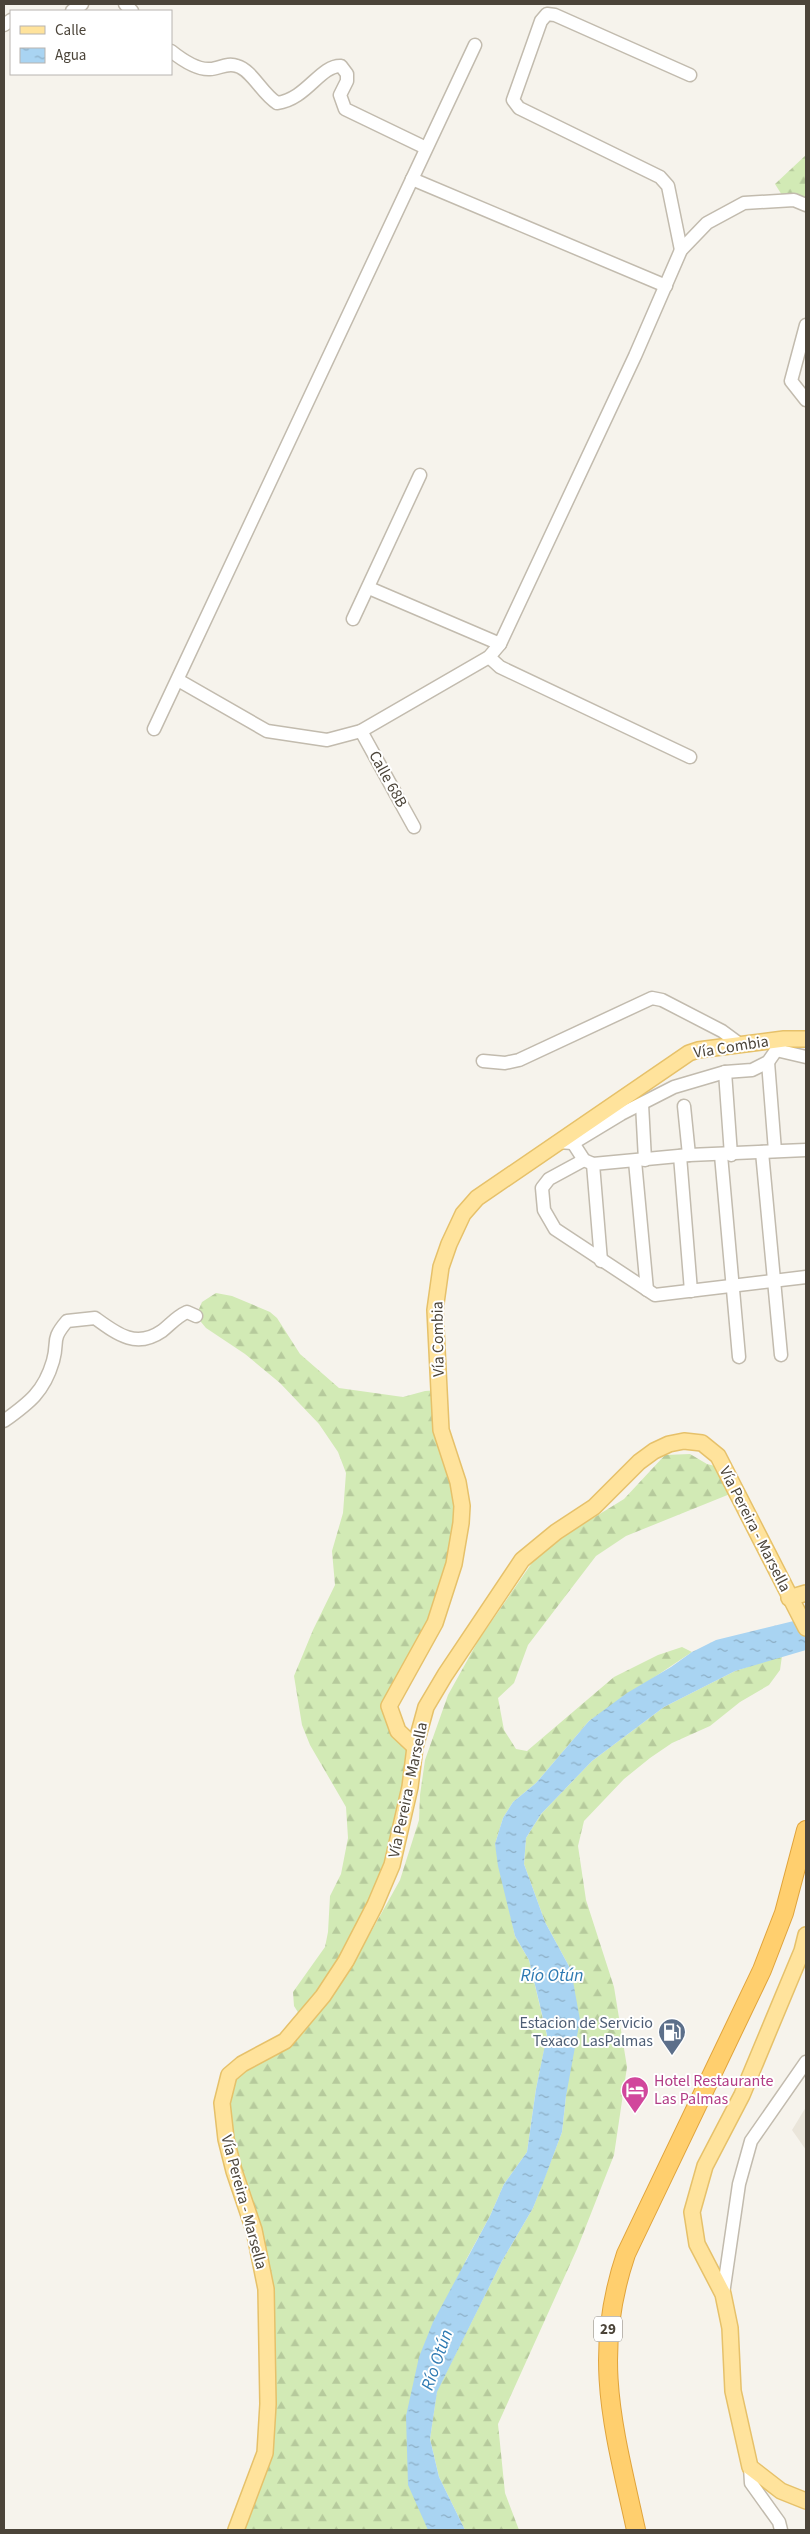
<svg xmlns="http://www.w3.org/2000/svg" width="810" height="2534" viewBox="0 0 810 2534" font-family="'Source Sans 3',sans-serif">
  <defs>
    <pattern id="forest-firs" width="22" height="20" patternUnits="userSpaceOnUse" patternTransform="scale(1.25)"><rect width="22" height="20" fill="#d2eab5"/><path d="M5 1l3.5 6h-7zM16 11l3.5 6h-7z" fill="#b6ca9c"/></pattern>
    <pattern id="water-ripples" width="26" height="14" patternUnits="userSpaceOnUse" patternTransform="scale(1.25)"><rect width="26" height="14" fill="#a9d4f2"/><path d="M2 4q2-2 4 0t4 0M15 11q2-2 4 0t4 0" fill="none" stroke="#8caec5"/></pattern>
  </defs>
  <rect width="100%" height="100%" fill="#f6f3ec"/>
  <!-- residential -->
  <polygon fill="#eae5da" points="806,2107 806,2150 792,2130"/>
  <!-- forest -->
  <g fill="url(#forest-firs)">
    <polygon points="806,155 806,207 785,200 775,184"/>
    <polygon points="216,1293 232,1296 270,1312 277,1318 300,1354 339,1388 403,1397 425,1391 439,1390 458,1482 454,1564 389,1706 415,1747 375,1905 301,2017 294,2006 293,1992 325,1947 328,1932 330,1896 341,1874 348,1838 346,1807 310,1745 302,1725 294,1676 313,1630 335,1585 332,1551 343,1513 346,1473 338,1452 319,1424 280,1383 245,1354 206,1328 196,1316 202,1302"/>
    <polygon points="690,1454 707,1464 719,1467 730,1494 626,1536 596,1556 528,1645 514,1683 498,1698 504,1730 516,1749 527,1751 614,1677 658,1655 682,1647 692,1652 589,1721 536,1783 513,1802 503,1818 495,1844 515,1936 529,1960 547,2036 536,2089 527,2152 504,2184 490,2216 466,2260 426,2390 432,2530 235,2530 265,2453 266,2290 225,2127 225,2086 309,2024 347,1975 400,1880 419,1820 420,1795 425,1760 448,1695 478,1641 534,1560 569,1533 624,1499 665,1455"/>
    <polygon points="782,1656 780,1670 769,1685 740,1702 710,1726 672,1743 650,1758 624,1779 584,1821 578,1846 586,1900 614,1987 627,2067 614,2155 577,2249 498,2424 505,2493 519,2530 465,2530 439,2477 430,2439 437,2391 502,2261 533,2208 562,2132 566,2096 571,1970 545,1922 524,1864 526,1838 541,1814 592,1761 664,1707 735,1671"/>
  </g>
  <!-- water -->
  <polygon fill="url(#water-ripples)" points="806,1618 806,1650 735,1671 664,1707 592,1761 541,1814 526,1838 524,1864 545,1922 571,1970 580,2020 566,2096 562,2132 543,2183 533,2208 502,2261 437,2392 430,2439 439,2477 465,2530 428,2530 408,2485 406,2416 419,2357 433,2322 490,2216 504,2184 527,2152 536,2089 547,2035 529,1960 515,1936 498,1866 495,1844 503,1818 513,1802 536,1783 589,1721 627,1693 671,1667 692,1652 716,1640"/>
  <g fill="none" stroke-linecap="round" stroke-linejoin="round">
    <!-- minor casing -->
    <g stroke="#c2bbae" stroke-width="15">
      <g id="minor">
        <polyline points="125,4 132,11"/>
        <polyline points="72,11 82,4"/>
        <polyline points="4,25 11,20"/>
        <path d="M171,51c10,8 25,19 39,18 9,0 17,-7 27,-3 15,4 25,28 40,37 30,-4 43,-38 64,-37l6,8v7l-7,14 5,14 81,39"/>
        <polyline points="412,179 666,286"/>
        <polyline points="681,250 668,186 660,177 519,108 513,100 541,21 547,14 555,15 690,75"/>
        <polyline points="806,325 791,381 806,400"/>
        <polyline points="369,588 500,644"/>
        <polyline points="353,619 420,475"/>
        <polyline points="489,657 500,667 690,757"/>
        <polyline points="178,680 267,731 327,740 361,731 489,657 500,644 635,356 681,250 707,223 744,203 794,200 806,205"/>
        <polyline points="154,729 475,45"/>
        <polyline points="361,731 414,827"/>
        <polyline points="776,1050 806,1057"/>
        <polyline points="483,1061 505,1063 519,1060 652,998 662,1000 722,1031 741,1045"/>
        <polyline points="768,1062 775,1151"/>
        <polyline points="725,1072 731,1155"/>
        <polyline points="642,1104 645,1160"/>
        <polyline points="684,1106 689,1155"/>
        <polyline points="557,1142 573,1143 621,1114 674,1087 725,1072 752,1070 768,1062 784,1039"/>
        <polyline points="573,1143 584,1160 593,1164 689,1155 806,1150"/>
        <polyline points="762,1152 781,1355"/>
        <polyline points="721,1155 739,1357"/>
        <polyline points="680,1156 691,1291"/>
        <polyline points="584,1160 549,1179 542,1188 544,1210 555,1229 655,1295 806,1277"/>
        <polyline points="635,1161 647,1290"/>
        <polyline points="593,1164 601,1261"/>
        <path d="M4,1421c25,-18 40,-29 49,-60 6,-21 -3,-20 14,-40l28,-3c22,16 41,31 67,13 9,-7 14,-14 25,-19l9,4"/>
        <polyline points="723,2294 739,2184 751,2141 806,2062"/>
        <polyline points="750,2467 751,2483 779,2522 781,2530"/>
      </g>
    </g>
    <!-- major casing -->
    <g stroke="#e6c16a" stroke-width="18">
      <g id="major">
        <polyline points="789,1598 806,1593"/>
        <polyline points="415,1747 398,1731 389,1706 435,1623 454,1564 461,1523 462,1506 458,1482 441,1430 435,1310 441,1267 449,1244 463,1214 477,1198 689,1053 698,1050 784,1039 806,1039"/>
        <polyline points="806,1935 802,1951 742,2095 705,2166 692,2212 697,2244 723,2294 730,2328 733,2391 750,2467 781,2491 806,2501"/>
        <polyline points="236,2530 265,2453 268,2404 266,2289 254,2230 234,2171 226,2139 222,2103 229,2075 242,2064 285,2041 323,1996 346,1961 375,1905 392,1865 410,1787 415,1747 426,1707 445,1675 522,1560 556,1532 594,1507 639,1462 654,1451 669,1444 684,1441 702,1443 718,1456 806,1628"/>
      </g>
    </g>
    <!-- highway casing -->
    <g stroke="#e0a43c" stroke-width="20">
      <path id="highway" d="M636,2530c-22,-101 -45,-173 -10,-276l136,-284 22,-57 22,-83"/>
    </g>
    <!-- minor -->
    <use href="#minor" stroke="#fff" stroke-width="12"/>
    <!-- major -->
    <use href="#major" stroke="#ffe39c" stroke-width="15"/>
    <!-- highway -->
    <use href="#highway" stroke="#ffcf6e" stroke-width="18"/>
  </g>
  <!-- icons -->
  <defs>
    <g id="fuel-pin" transform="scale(1.4375)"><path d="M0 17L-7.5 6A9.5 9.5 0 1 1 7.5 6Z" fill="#5c6f8a" stroke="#fff"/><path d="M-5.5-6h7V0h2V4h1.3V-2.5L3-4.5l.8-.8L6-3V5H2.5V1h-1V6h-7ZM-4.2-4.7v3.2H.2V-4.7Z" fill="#fff"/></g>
    <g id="hotel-pin" transform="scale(1.4375)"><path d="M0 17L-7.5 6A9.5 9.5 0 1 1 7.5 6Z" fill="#d1479c" stroke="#fff"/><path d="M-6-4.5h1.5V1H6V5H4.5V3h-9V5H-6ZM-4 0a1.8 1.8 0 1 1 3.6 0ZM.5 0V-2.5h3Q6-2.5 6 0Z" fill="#fff"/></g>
  </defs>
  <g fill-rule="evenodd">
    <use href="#fuel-pin" x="672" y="2032"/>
    <use href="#hotel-pin" x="635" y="2090"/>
  </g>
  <g text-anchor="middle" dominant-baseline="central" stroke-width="4" stroke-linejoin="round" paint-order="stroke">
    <!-- shield labels -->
    <rect fill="#fff" stroke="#817c74" stroke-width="1" x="594" y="2316.5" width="28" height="25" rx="4"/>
    <g font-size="15" font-weight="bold" fill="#4b4439">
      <text x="608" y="2329">29</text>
    </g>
    <!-- street labels -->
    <g font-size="16" fill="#4b4439" stroke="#fff">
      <text transform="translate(388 779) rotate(61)">Calle 68B</text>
      <text transform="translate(731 1047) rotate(-9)">Vía Combia</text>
      <text transform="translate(438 1339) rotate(-91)">Vía Combia</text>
      <text transform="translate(755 1529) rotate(63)">Vía Pereira - Marsella</text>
      <text transform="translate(408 1790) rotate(-78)">Vía Pereira - Marsella</text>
      <text transform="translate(244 2202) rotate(75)">Vía Pereira - Marsella</text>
    </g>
    <!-- service labels -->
    <g font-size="16" fill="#4e5e75" stroke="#fff" text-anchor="end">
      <text x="653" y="2023">Estacion de Servicio<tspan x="653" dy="18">Texaco LasPalmas</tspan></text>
    </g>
    <!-- hotel labels -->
    <g font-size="16" fill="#b23c85" stroke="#fff" text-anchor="start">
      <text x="654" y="2081">Hotel Restaurante<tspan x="654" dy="18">Las Palmas</tspan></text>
    </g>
    <!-- water labels -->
    <g font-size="18" font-style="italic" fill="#2e7ab2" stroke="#fff">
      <text x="552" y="1975">Río Otún</text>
      <text transform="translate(437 2360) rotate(-71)">Río Otún</text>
    </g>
  </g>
  <!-- border -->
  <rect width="810" height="2534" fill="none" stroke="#4b4439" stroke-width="10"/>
  <!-- legend -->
  <rect x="10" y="10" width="162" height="65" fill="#ffffff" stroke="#b7b4b0"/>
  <rect x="20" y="26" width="25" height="8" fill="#ffe39c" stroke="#b7b4b0"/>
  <text x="55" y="35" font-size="15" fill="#4b4439">Calle</text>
  <rect x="20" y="48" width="25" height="15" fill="url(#water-ripples)" stroke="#b7b4b0"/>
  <text x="55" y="60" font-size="15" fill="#4b4439">Agua</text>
</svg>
